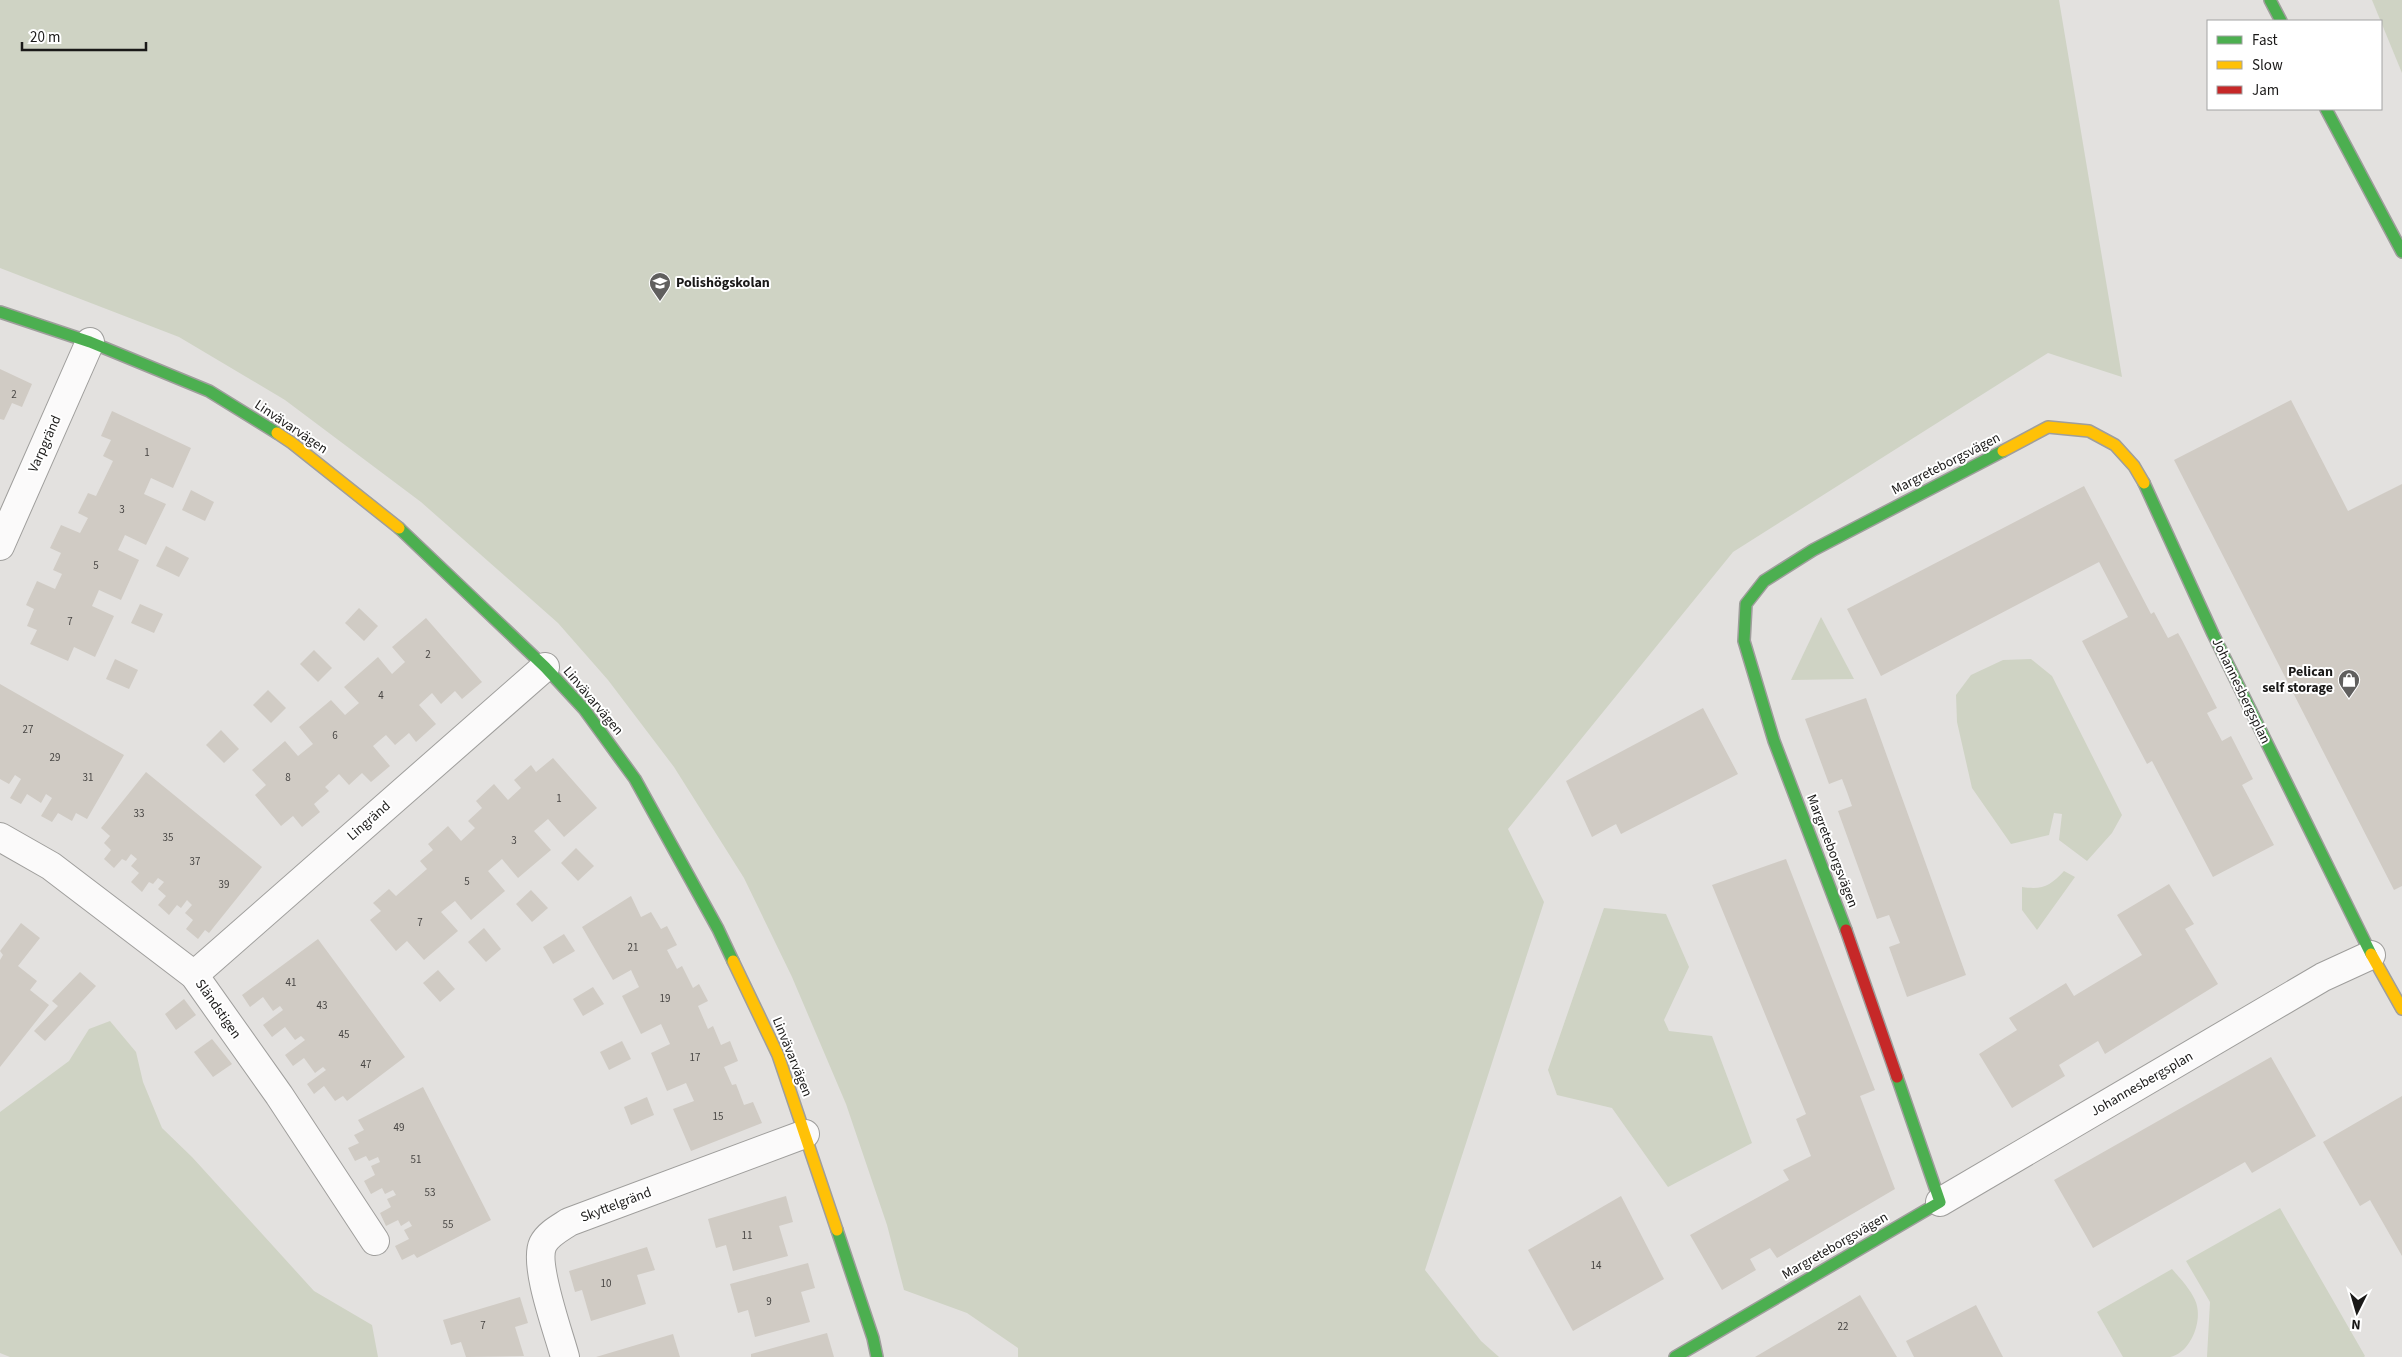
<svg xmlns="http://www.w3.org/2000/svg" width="2402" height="1357" viewBox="0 0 2402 1357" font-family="'Source Sans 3',sans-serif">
  <rect width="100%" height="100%" fill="#e3e1df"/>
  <!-- green -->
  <g fill="#cfd3c4">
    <polygon points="0,0 2059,0 2122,377 2048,353 1733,552 1508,829 1544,902 1425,1270 1481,1341 1499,1357 1018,1357 1018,1348 967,1313 904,1290 887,1225 846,1104 792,977 744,878 674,767 608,680 558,623 421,502 285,400 179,337 0,268"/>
    <polygon points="2372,0 2402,0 2402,73"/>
    <polygon points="1821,617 1854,679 1791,680"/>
    <polygon points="2031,659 2052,676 2122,815 2112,833 2087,861 2059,840 2062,814 2054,813 2049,835 2011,844 1972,788 1957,722 1956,695 1971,675 2003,660"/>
    <path d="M2064,871l11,6 -38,53 -15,-20v-23c21,3 28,-1 42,-16z"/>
    <polygon points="1604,908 1666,914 1689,967 1664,1020 1669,1031 1712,1036 1752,1143 1668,1187 1612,1108 1557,1095 1548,1070"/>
    <polygon points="110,1021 136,1052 143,1082 162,1128 192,1157 314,1291 372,1325 378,1357 10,1357 0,1353 0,1112 69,1061 89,1029"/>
    <polygon points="2280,1208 2365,1356 2364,1357 2207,1357 2210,1302 2186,1261"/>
    <path d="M2172,1269c8,9 18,20 23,31 9,19 -4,53 -25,57 -14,0 -32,0 -47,0l-26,-45z"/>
  </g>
  <!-- building -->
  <g fill="#d0cbc4">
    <polygon points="0,369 32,384 22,407 12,403 4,420 0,419"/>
    <polygon points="2291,400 2348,511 2402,484 2402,886 2394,890 2174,460"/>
    <polygon points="112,411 191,448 173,488 151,478 144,494 166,504 146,545 125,535 118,550 139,560 121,600 99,590 92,606 114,616 95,657 74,647 68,661 30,644 37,630 27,626 34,609 26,605 37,581 55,589 62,574 53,570 61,553 50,548 61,525 80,533 88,518 78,513 88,493 96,496 113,461 103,456 111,440 101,436"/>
    <polygon points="2084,486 2151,614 2154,612 2168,638 2178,633 2182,640 2217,708 2207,713 2222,741 2231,736 2253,779 2242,785 2274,845 2213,877 2152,761 2147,764 2082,641 2128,617 2099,562 1881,676 1847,609"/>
    <polygon points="191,490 214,502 205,521 182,510"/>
    <polygon points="166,546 189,558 179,577 156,566"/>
    <polygon points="140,604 163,614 154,633 131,623"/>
    <polygon points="359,608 378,626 364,641 345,623"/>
    <polygon points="426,618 482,682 462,699 455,691 441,704 432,693 419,705 436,724 416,742 409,733 395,745 386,735 373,746 390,766 371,782 362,773 349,785 339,774 325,787 329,791 314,804 320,812 302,827 293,816 281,826 255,795 266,785 252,770 285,741 298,756 313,744 299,727 331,700 345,715 359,703 344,687 378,657 392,674 405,662 392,647"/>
    <polygon points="314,650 332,668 318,682 300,664"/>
    <polygon points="115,659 138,670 129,689 106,679"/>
    <polygon points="0,684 124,755 87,819 76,813 72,821 58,813 52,822 41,816 52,798 46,794 41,803 27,794 21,804 10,798 21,779 15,775 9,784 0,779"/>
    <polygon points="268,690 286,708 271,723 253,705"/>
    <polygon points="1866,698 1966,975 1907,997 1889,947 1900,943 1889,915 1877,919 1838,811 1852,806 1847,792 1842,779 1829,784 1805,719"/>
    <polygon points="1703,708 1738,774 1621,834 1616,824 1592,837 1566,781"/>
    <polygon points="221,730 239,749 224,763 206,745"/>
    <polygon points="553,758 597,808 564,837 548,819 534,831 551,850 518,878 502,859 488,871 505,891 471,920 455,901 441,912 458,931 424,960 407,941 396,951 370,920 381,911 373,903 389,889 396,896 427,869 420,861 433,850 428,844 448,826 461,841 475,828 468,821 482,808 476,801 494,784 508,800 521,788 514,780 531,765 536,772"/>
    <polygon points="146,772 262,867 209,933 205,930 198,939 186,929 193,920 185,913 192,905 187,900 181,908 177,905 169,915 158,905 166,896 158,889 164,882 158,878 153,884 149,882 142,892 131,882 139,873 131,866 137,859 131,854 126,861 122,859 114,868 104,859 111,850 104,843 110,836 101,828"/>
    <polygon points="576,848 594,866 578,881 561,863"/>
    <polygon points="1786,859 1875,1090 1860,1096 1895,1189 1777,1258 1770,1248 1750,1259 1756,1270 1722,1290 1690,1235 1789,1180 1783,1170 1811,1156 1796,1119 1806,1114 1712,885"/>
    <polygon points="2169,884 2194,924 2185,929 2218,984 2105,1054 2098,1041 2059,1065 2065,1076 2012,1108 1979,1054 2017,1030 2009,1018 2066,983 2074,996 2142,955 2117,915"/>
    <polygon points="531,890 548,908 532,922 516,904"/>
    <polygon points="631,896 641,917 651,912 661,929 667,926 677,945 667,950 677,969 682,966 693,988 699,984 708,1001 698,1006 708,1029 713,1026 721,1045 730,1041 738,1061 724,1067 732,1085 736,1084 744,1105 753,1102 762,1123 691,1151 673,1109 694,1101 686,1083 667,1091 651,1053 670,1044 661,1024 641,1034 622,996 639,987 631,970 613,980 582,927"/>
    <polygon points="21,923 40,938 18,966 37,981 30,990 49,1005 0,1067 0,960 3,955 0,951"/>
    <polygon points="484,928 501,949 486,962 468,942"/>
    <polygon points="564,934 575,951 553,964 543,947"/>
    <polygon points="318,939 405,1057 347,1101 343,1096 335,1101 324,1086 314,1094 307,1084 326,1070 323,1067 315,1073 304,1058 293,1066 285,1055 305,1040 301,1036 295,1040 285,1027 272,1037 263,1025 283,1010 280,1006 273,1011 263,997 250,1007 242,995"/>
    <polygon points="438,970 455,989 440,1002 423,983"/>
    <polygon points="80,972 96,986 45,1041 34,1031 58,1006 52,1001"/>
    <polygon points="593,987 604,1004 583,1016 573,999"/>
    <polygon points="184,999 196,1015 176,1030 165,1014"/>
    <polygon points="212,1039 232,1064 213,1077 194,1052"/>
    <polygon points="622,1041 631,1059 609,1070 600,1052"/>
    <polygon points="2271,1057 2316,1136 2252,1173 2245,1162 2093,1248 2054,1180"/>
    <polygon points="423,1087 491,1220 417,1258 414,1254 402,1260 395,1246 409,1239 404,1230 412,1226 409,1221 401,1226 398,1220 386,1226 380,1213 391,1207 387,1199 396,1195 393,1190 385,1194 382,1188 371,1194 364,1181 375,1175 371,1166 380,1162 378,1157 369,1161 366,1156 355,1161 348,1148 359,1143 354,1135 364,1130 358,1120"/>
    <polygon points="2402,1096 2402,1256 2370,1200 2360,1206 2323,1142"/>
    <polygon points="647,1097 654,1115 631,1125 624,1107"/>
    <polygon points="786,1196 793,1222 779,1226 788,1256 733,1271 726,1245 716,1248 708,1219"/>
    <polygon points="1621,1196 1664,1279 1573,1331 1528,1250"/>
    <polygon points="647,1247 655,1270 637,1275 646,1304 591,1321 582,1290 575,1292 569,1271"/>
    <polygon points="808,1263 815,1288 801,1292 810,1322 755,1337 748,1310 738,1313 730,1284"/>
    <polygon points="1860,1295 1897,1357 1755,1357"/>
    <polygon points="520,1297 528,1323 515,1327 524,1356 466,1357 461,1342 451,1345 443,1320"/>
    <polygon points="1976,1305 2003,1357 1914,1357 1906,1341"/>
    <polygon points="827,1333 834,1357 751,1357 751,1354"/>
    <polygon points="673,1334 680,1357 596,1357"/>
  </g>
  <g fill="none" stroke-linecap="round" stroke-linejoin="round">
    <!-- street casing -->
    <g stroke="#9f9e9c" stroke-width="30">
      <g id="street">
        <polyline points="0,546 90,342"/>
        <polyline points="0,837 51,866 194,975 279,1095 375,1241"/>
        <polyline points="194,975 545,667"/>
        <polyline points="1940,1202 2323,977 2371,955"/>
        <path d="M565,1357c-6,-23 -32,-93 -22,-113 5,-10 17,-16 26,-22l236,-88"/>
      </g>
    </g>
    <!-- fast casing -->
    <g stroke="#9f9e9c" stroke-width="14">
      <g id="fast">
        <polyline points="2270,0 2281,21"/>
        <polyline points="2326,109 2402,252"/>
        <polyline points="0,312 90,342 209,391 277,433"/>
        <polyline points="2144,483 2213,634 2371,954"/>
        <polyline points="399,528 545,667 584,709 635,779 718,929 733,961"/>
        <polyline points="1846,930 1774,741 1744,641 1746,604 1764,581 1813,550 2003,451"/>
        <polyline points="837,1230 873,1338 877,1357"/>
        <polyline points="1675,1357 1940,1202 1897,1077"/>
      </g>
    </g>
    <!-- slow casing -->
    <g stroke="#9f9e9c" stroke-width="14">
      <g id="slow">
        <polyline points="277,433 292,443 399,528"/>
        <polyline points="2003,451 2048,427 2089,431 2115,445 2134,466 2144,483"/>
        <polyline points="2371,954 2402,1009"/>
        <polyline points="733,961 778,1055 837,1230"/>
      </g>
    </g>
    <!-- jam casing -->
    <g stroke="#9f9e9c" stroke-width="14">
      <polyline id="jam" points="1846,930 1897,1077"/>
    </g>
    <!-- street -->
    <use href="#street" stroke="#fbfafa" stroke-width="28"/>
    <!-- fast -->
    <use href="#fast" stroke="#4caf50" stroke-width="11"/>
    <!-- slow -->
    <use href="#slow" stroke="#ffc107" stroke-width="11"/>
    <!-- jam -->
    <use href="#jam" stroke="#c62828" stroke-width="11"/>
  </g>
  <!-- icons -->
  <defs>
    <g id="university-pin" transform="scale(1.125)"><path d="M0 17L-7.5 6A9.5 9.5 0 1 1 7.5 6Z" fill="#605f5e" stroke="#fff"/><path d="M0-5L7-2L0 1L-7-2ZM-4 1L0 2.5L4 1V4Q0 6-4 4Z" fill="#fff"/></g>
    <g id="shop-pin" transform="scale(1.125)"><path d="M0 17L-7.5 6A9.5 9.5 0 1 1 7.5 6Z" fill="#605f5e" stroke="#fff"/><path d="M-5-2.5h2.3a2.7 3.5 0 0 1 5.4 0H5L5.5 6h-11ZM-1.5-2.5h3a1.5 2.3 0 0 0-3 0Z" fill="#fff"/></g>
  </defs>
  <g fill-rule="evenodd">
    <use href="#university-pin" x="660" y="283"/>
    <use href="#shop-pin" x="2349" y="680"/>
  </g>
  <g text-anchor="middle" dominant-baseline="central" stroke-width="4" stroke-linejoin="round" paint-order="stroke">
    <!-- number labels -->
    <g font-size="11" fill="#484644">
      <text x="14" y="394">2</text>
      <text x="147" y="452">1</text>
      <text x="122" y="509">3</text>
      <text x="96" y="565">5</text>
      <text x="70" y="621">7</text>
      <text x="428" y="654">2</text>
      <text x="381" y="695">4</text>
      <text x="28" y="729">27</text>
      <text x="335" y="735">6</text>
      <text x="55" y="757">29</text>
      <text x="88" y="777">31</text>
      <text x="288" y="777">8</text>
      <text x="559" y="798">1</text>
      <text x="139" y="813">33</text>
      <text x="168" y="837">35</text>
      <text x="514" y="840">3</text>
      <text x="195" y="861">37</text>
      <text x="467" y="881">5</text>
      <text x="224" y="884">39</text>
      <text x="420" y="922">7</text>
      <text x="633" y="947">21</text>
      <text x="291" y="982">41</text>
      <text x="665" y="998">19</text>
      <text x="322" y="1005">43</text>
      <text x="344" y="1034">45</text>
      <text x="695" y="1057">17</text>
      <text x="366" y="1064">47</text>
      <text x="718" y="1116">15</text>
      <text x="399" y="1127">49</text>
      <text x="416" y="1159">51</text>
      <text x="430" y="1192">53</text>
      <text x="448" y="1224">55</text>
      <text x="747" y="1235">11</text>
      <text x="1596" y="1265">14</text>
      <text x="606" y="1283">10</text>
      <text x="769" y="1301">9</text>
      <text x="483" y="1325">7</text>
      <text x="1843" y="1326">22</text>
    </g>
    <!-- poi labels -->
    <g font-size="14" font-weight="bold" fill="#1a1918" stroke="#fff" text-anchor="start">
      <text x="676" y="283">Polishögskolan</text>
      <text x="2333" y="672" text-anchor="end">Pelican<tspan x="2333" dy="16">self storage</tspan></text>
    </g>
    <!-- street labels -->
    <g font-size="14" fill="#1a1918" stroke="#fff">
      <text transform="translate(291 427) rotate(34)">Linvävarvägen</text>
      <text transform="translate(45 444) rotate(-66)">Varpgränd</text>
      <text transform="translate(1946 464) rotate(-27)">Margreteborgsvägen</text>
      <text transform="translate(2241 691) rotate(64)">Johannesbergsplan</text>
      <text transform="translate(593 701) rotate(50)">Linvävarvägen</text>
      <text transform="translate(369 821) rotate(-41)">Lingränd</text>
      <text transform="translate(1832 851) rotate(69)">Margreteborgsvägen</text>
      <text transform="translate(218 1009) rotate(55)">Sländstigen</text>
      <text transform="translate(792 1057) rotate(68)">Linvävarvägen</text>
      <text transform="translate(2142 1084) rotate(-30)">Johannesbergsplan</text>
      <text transform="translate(616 1205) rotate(-21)">Skyttelgränd</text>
      <text transform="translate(1835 1246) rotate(-30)">Margreteborgsvägen</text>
    </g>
  </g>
  <!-- legend -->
  <rect x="2207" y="20" width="175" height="90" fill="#ffffff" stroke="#a3a3a3"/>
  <rect x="2217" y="36" width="25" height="8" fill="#4caf50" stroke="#a3a3a3"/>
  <text x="2252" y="45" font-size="15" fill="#1a1918">Fast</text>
  <rect x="2217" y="61" width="25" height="8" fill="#ffc107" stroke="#a3a3a3"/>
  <text x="2252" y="70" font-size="15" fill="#1a1918">Slow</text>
  <rect x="2217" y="86" width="25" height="8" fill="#c62828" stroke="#a3a3a3"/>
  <text x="2252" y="95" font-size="15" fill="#1a1918">Jam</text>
  <!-- north arrow -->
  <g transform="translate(2357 1312) rotate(185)" stroke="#ffffff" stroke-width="4" paint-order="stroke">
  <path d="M0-4L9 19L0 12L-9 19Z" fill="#1a1918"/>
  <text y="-8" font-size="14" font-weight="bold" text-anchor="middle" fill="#1a1918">N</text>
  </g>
  <!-- scale -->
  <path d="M22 42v8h124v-8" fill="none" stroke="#1a1918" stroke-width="2.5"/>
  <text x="30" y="42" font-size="15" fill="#1a1918" stroke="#ffffff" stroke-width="4" paint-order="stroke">20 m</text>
</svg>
